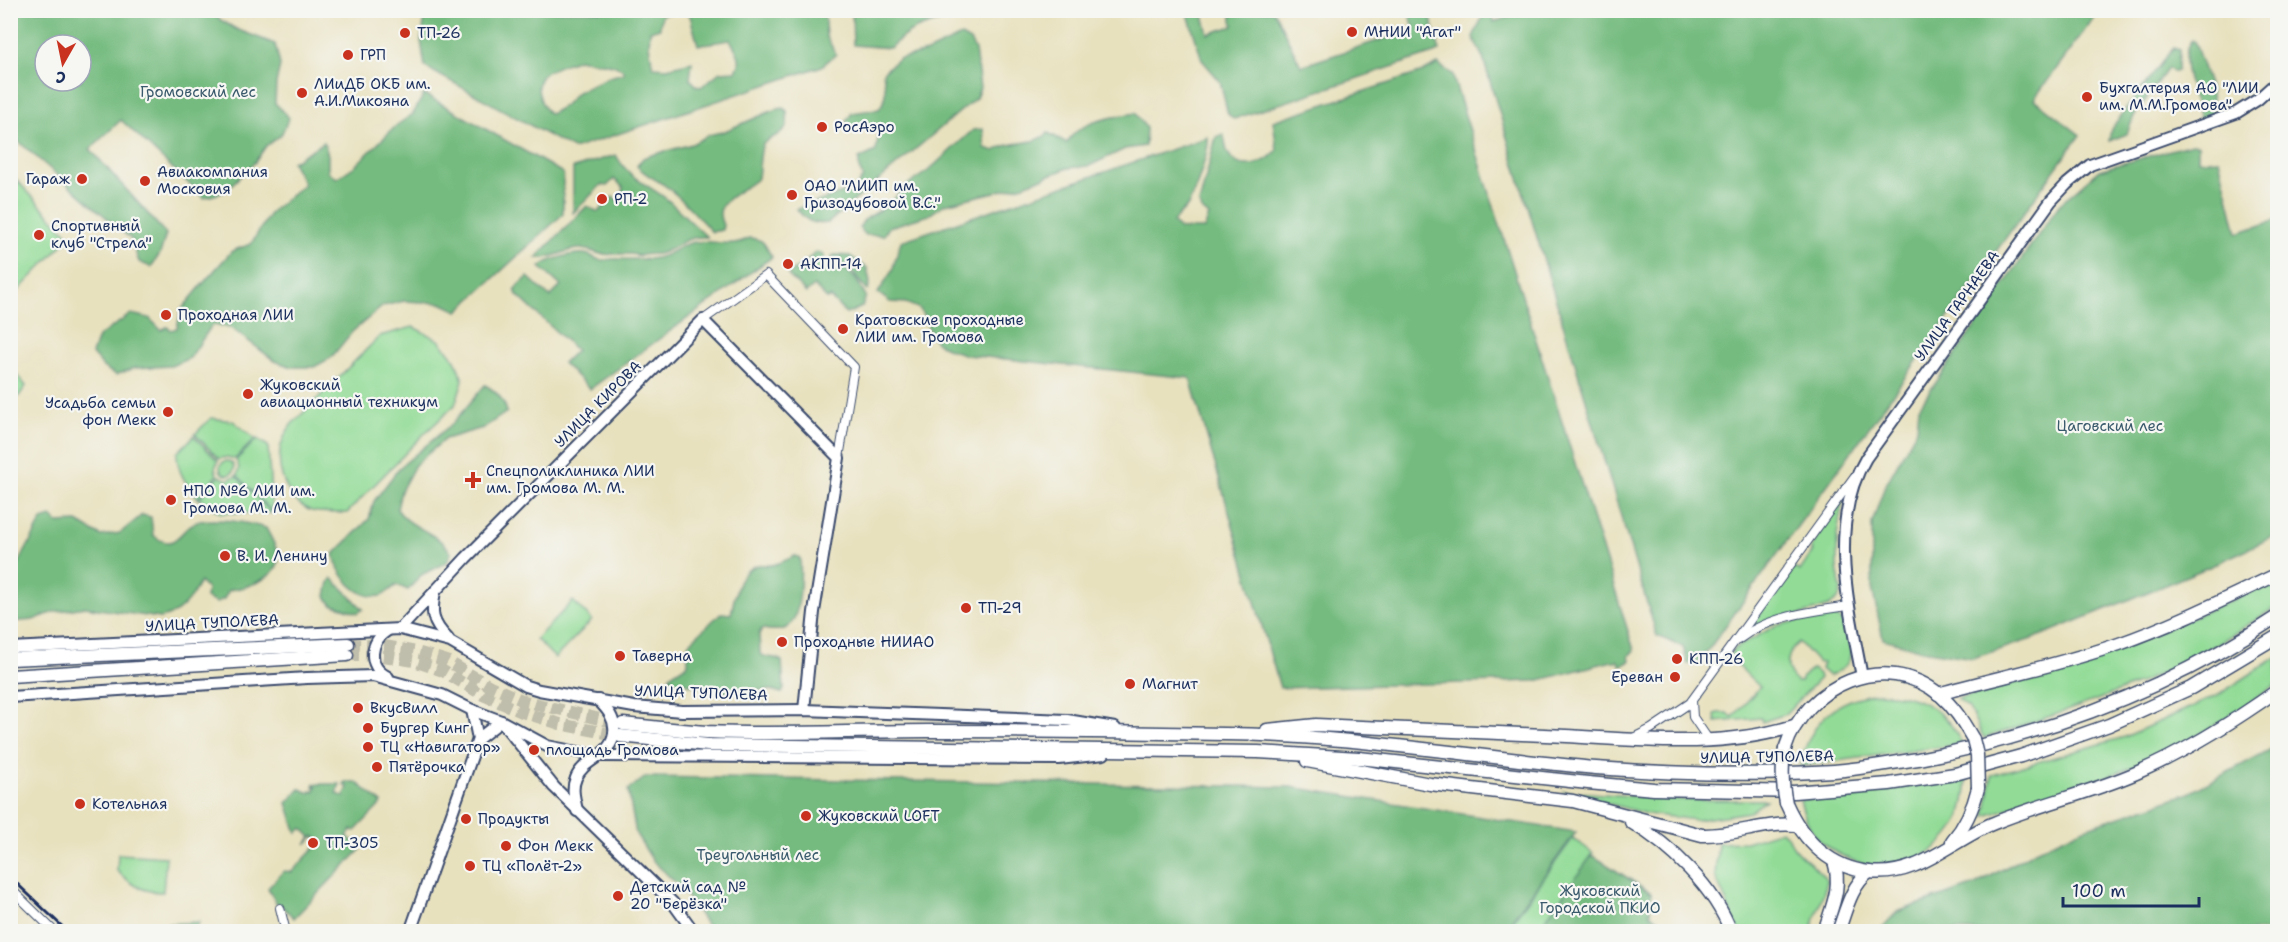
<svg xmlns="http://www.w3.org/2000/svg" width="2288" height="942" viewBox="0 0 2288 942" font-family="'Shantell Sans',sans-serif">
  <rect width="100%" height="100%" fill="#f6f6f2"/>
  <filter id="ink" filterUnits="userSpaceOnUse"><feTurbulence type="fractalNoise" baseFrequency=".0167" numOctaves="2"/><feDisplacementMap in="SourceGraphic" scale="12" xChannelSelector="R" yChannelSelector="G"/><feConvolveMatrix kernelMatrix="1 2 1 2 8 2 1 2 1" color-interpolation-filters="sRGB"/></filter>
  <filter id="wash" filterUnits="userSpaceOnUse"><feTurbulence type="fractalNoise" baseFrequency=".008" numOctaves="4" result="noise"/><feDisplacementMap in="SourceGraphic" scale="24" xChannelSelector="R" yChannelSelector="G"/><feGaussianBlur stdDeviation="1.35" result="paint"/><feColorMatrix in="noise" values="0 0 0 0 0 0 0 0 0 0 0 0 0 0 0 0 0 1.4 0 .05"/><feComposite in="paint" operator="in"/></filter>
  <g filter="url(#wash)">
    <rect width="100%" height="100%" fill="#e8e1be"/>
    <!-- green -->
    <g fill="#92db96" stroke="#56857a" stroke-width="1.5">
      <polygon points="10,173 70,237 13,296 10,293"/>
      <path d="M413,327l26,13 16,20 8,20 -8,25 -32,30 -76,78c-11,-1 -28,1 -38,-3 -21,-10 -32,-37 -29,-59 1,-10 6,-18 11,-26l89,-89z"/>
      <polygon points="11,372 17,375 26,386 19,396 11,401"/>
      <polygon points="211,418 233,421 255,439 235,459 227,457 219,459 195,434"/>
      <path d="M194,436l24,25 -3,7 2,7 -19,23c-12,-14 -21,-26 -21,-45z"/>
      <polygon points="257,439 268,446 272,512 237,475 239,468 236,460"/>
      <circle cx="227" cy="468" r="7"/>
      <polygon points="219,476 227,480 236,476 272,513 221,513 199,499"/>
      <polygon points="1843,498 1837,535 1837,567 1841,591 1838,599 1829,606 1745,632 1794,568 1800,571 1813,551 1811,550 1817,537"/>
      <path d="M2277,581v25c-38,25 -77,50 -119,69 -56,25 -115,44 -174,63l-15,-30 -12,-9 85,-24 73,-25z"/>
      <polygon points="573,601 592,620 555,658 536,639"/>
      <path d="M1828,614c7,2 13,4 17,10 5,8 8,28 3,38 -4,7 -12,11 -19,14l-8,-7 2,-7 -5,1 -19,-21c-13,11 -16,28 -2,40h3l2,-5 11,-8 6,5 1,4 -34,36 -24,8 -1,-4 -45,4 -1,-6 2,-3h10l6,4 27,-30 -28,-27 -1,-7 3,-4 41,-23z"/>
      <path d="M2277,657v27c-31,22 -63,43 -97,61 -61,32 -130,50 -195,71l7,-41 133,-38 93,-42z"/>
      <path d="M1879,693c37,1 67,15 83,51l-162,22c10,-44 33,-67 79,-73z"/>
      <path d="M1967,778c-1,15 -3,31 -10,45 -20,36 -67,52 -105,37 -15,-6 -31,-15 -40,-29 -6,-9 -9,-20 -12,-31z"/>
      <polygon points="1562,791 1686,800 1766,800 1750,812 1696,820 1647,814"/>
      <path d="M1781,831c8,4 8,9 12,15 10,15 27,21 34,36l-16,49h-72l-24,-55 3,-33 28,-1z"/>
      <polygon points="1573,838 1593,853 1592,856 1651,893 1650,915 1660,920 1668,931 1505,932"/>
      <path d="M118,854l48,3 -3,35c-21,0 -31,-7 -46,-21z"/>
    </g>
    <!-- forest -->
    <g fill="#75bb7f" stroke="#48756e" stroke-width="1.5" fill-rule="evenodd">
      <path d="M11,10l205,1 3,8 17,10 39,15 5,21 -4,18 -1,20 14,15 -8,17 -15,11 -11,16 -31,30 -20,6 -83,-78 -31,29 76,85 -6,20 -9,13 -12,-5 -8,-23 -120,-104zM45,45h36v36h-36z"/>
      <polygon points="1237,10 1274,11 1301,66 1414,29 1409,11 1429,11 1440,51 1234,119 1228,114 1220,81 1202,60 1187,11 1202,11 1208,34 1233,26 1231,12"/>
      <path d="M418,11h261l-17,4 -2,13 -10,3 -1,14 4,22 14,1 25,-6 -2,17 7,7 4,1 19,-15 16,-1c8,-11 0,-21 -6,-31l-32,5 -8,-29 -7,-5h141l2,25 10,18 -14,12 -249,83 -148,-82 -4,-26 3,-18zM578,59l35,6 9,4 2,4 -15,4 -32,15 -13,14 -14,8c-6,-5 -8,-9 -10,-16 -10,-29 19,-30 38,-39z"/>
      <path d="M852,11v-1l123,1c-34,14 -57,8 -85,37l-37,-3z"/>
      <polygon points="1483,11 1491,11 1494,22 1529,10 2099,11 2034,99 2080,135 1701,660 1688,664 1683,647 1657,636 1483,58 1473,37 1484,14"/>
      <path d="M961,36l9,5 5,9 5,38 -4,10 -148,125c-15,2 -22,-2 -31,-14l59,-21 7,-11 -4,-8v-10l17,-8 3,-19 -8,-4 -20,3 -5,-9 6,-9 27,-4c9,-12 6,-23 4,-37l15,-13 29,-7z"/>
      <path d="M2192,40l3,3c6,20 23,57 16,76l-9,2 -2,-3c-6,-20 -25,-61 -8,-78z"/>
      <polygon points="2173,48 2179,50 2178,70 2173,72 2168,68 2134,116 2127,134 2109,141 2111,129"/>
      <path d="M1438,64l14,10 182,576 -5,6 1,5 -9,5 -3,-5h-6l-76,20 -256,7 -90,-310 -224,-23c-40,-13 -29,-12 -46,-46l-14,-6 -16,-1 -12,-9 14,-22 9,-30 307,-104c2,12 -13,56 -20,68 -4,7 -11,10 -15,18l7,6h24l5,-13 -7,-6 -3,-6 17,-67 7,-3c3,6 2,14 5,19 11,21 39,11 49,-3l-4,-29 150,-49z"/>
      <polygon points="424,94 563,173 563,214 458,311 441,303 404,301 383,306 352,332 331,358 314,367 292,367 275,361 230,327 212,325 190,358 171,366 134,368 116,375 104,368 92,354 98,337 131,314 149,318 161,330 167,327 171,330 177,328 181,310 206,280 232,251 251,244 271,212 304,184 292,162 324,142 328,155 328,172 337,178 355,166 397,125 413,114"/>
      <path d="M783,108l4,3c3,28 -11,20 -24,33 -3,4 -4,27 -5,34 -16,15 -48,22 -35,47l-1,5 -10,2c-14,-15 -27,-31 -44,-44 -10,-8 -22,-12 -31,-22l6,-8 5,-2 44,-12 17,-9 16,-4 49,-21z"/>
      <path d="M1135,113l11,15 -1,18 -20,3 -36,17 -21,2 -44,17 -79,19 -16,11 -40,12 -5,8h-18l-7,-7 5,-8 26,-16 13,-16 25,-17 45,-41 10,-1 2,19 10,3c16,-12 39,-4 53,-18l19,10c12,-23 45,-25 68,-30z"/>
      <polygon points="2192,144 2198,145 2198,160 2219,159 2237,233 2277,220 2277,535 2209,567 2035,638 1973,658 1922,650 1883,639 1872,588 1872,523 1884,488 1917,429 1919,407 2059,205 2099,170"/>
      <path d="M616,155c14,26 33,29 53,46 13,12 25,24 38,36 -25,-1 -29,12 -49,17 -7,1 -12,-1 -19,2 -14,-5 -24,0 -38,-2 -8,-1 -13,-6 -23,-5 -14,1 -27,11 -42,9l51,-52 11,6 15,-15 8,5 2,-15 -9,-8 -7,7 -6,-1 -28,28v-45z"/>
      <path d="M749,238c18,2 14,6 23,19l-182,132 -27,-26 13,-13 -59,-55 -2,-6 13,-12 22,20 11,-11 -21,-19c8,-8 38,-16 49,-12 4,1 7,5 12,5 6,0 13,-2 19,-1 13,0 24,1 36,-1 14,-2 25,-15 39,-16 19,-3 36,7 54,-4z"/>
      <polygon points="817,252 824,256 824,263 841,265 845,268 856,279 866,296 862,307 846,314 830,297 827,299 814,286 806,293 788,275"/>
      <path d="M835,255l15,1 17,12 3,14 -2,9c-13,-11 -14,-27 -34,-30l-2,-4z"/>
      <path d="M485,385c11,6 19,14 22,27l-24,16 -38,11 -30,26 -14,26 -4,18c13,20 42,23 54,44l-4,9 -26,13 -13,15 -11,-5c-5,3 -11,9 -16,11 -24,4 -44,-22 -47,-42l35,-35 5,-18 25,-33 54,-45z"/>
      <path d="M142,515l9,2 2,18c25,21 27,-11 47,-14 21,-3 46,1 66,7 4,8 10,18 12,26 5,24 -33,34 -49,36l-5,9 -8,4 -10,-5 1,-9 -7,-7c-9,17 -20,33 -40,36l-75,-11 -31,5 -21,8 -22,2v-48l4,-4 27,-50 9,-3 7,6 19,-1 24,14 19,-3z"/>
      <path d="M795,556l5,2c1,16 2,62 -14,70 -7,4 -17,2 -24,1l-3,5 1,20c7,5 15,2 22,7l2,28 -2,4 -11,-3 -52,2 -50,-13 2,-4 17,-11v-20l33,-31 10,1c4,-17 6,-44 27,-49 5,-1 10,1 14,0 8,-2 16,-6 23,-9z"/>
      <polygon points="332,578 363,609 358,613 331,604 326,596 329,582"/>
      <polygon points="2277,746 2277,931 1879,931 1897,912 1975,885 2035,851 2082,829 2189,793"/>
      <polygon points="646,777 1291,787 1576,832 1504,931 710,931 697,910 678,885 653,861 636,834 628,790"/>
      <polygon points="345,782 356,782 382,803 355,831 352,830 347,836 361,849 294,918 282,906 276,903 268,888 284,871 292,872 320,842 314,836 306,844 311,837 302,828 297,833 287,803 300,789 310,793 311,791 314,792 316,787 313,786 314,784 340,784 336,793 344,797 348,787 344,785"/>
      <polygon points="1592,855 1651,893 1650,915 1660,920 1668,931 1537,931"/>
      <polygon points="199,922 196,931 164,931 167,924"/>
    </g>
  </g>
  <g filter="url(#ink)">
    <g fill="none" stroke-linecap="round" stroke-linejoin="round">
      <!-- primary-tunnel -->
      <g stroke="#bfbdab" stroke-width="12" stroke-dasharray="12 6" stroke-linecap="butt">
        <polyline points="348,644 385,646 417,652 447,661 490,686 524,701 621,724"/>
        <polyline points="347,655 383,656 414,661 443,671 483,695 522,712 560,724 620,736"/>
      </g>
      <!-- street casing -->
      <g stroke="#3a4a6c" stroke-width="10">
        <g id="street">
          <polyline points="703,320 766,275 854,367 839,458"/>
          <path d="M1738,640c30,-24 74,-29 111,-34"/>
          <polyline points="1692,701 1693,717 1708,739"/>
          <polyline points="1631,739 1651,729 1690,703 1854,477"/>
          <polyline points="10,888 55,932"/>
          <polyline points="280,908 286,932"/>
        </g>
      </g>
      <!-- secondary casing -->
      <g stroke="#3a4a6c" stroke-width="14">
        <g id="secondary">
          <path d="M435,591c-4,22 -4,31 13,48"/>
          <polyline points="400,629 466,558 703,320 839,458 814,612 804,710"/>
          <path d="M388,630c-18,11 -22,36 0,47"/>
          <polyline points="10,648 400,629 450,642 526,686 539,690 634,707 682,711 804,710 940,715 1067,720 1115,728"/>
          <path d="M1862,677c-13,-70 -35,-154 4,-219l185,-257 16,-17 23,-19 146,-52 21,-13 21,-19"/>
          <polyline points="10,697 307,678 373,676 442,695 472,710 501,721 547,746 599,756 1059,759 1104,754"/>
          <polyline points="472,710 478,739"/>
          <polyline points="505,726 554,787 673,903 694,932"/>
          <path d="M577,811c-2,-12 -6,-22 -1,-33 8,-20 36,-22 38,-45 2,-14 -7,-24 -16,-33"/>
          <polyline points="410,932 478,739 501,721"/>
        </g>
      </g>
      <!-- primary casing -->
      <g stroke="#3a4a6c" stroke-width="15">
        <g id="primary">
          <polyline points="10,659 348,644"/>
          <polyline points="10,676 347,655"/>
          <path d="M1938,694c61,-17 122,-29 181,-50 54,-19 106,-45 159,-70"/>
          <path d="M623,724c28,3 56,6 84,8 73,3 147,-1 221,-1 99,0 198,1 297,3 125,1 247,23 371,34 79,6 159,8 238,3 28,-2 56,-8 84,-12 130,-24 249,-69 360,-143"/>
          <path d="M1267,730l49,-5c83,3 167,7 251,11 74,4 155,13 227,-10"/>
          <polyline points="620,736 708,745 1258,752 1359,758 1588,783 1654,789 1794,792 1889,784 1955,774 2021,756 2109,725 2191,688 2278,636"/>
          <path d="M1785,749c20,-64 100,-100 155,-54 15,13 23,27 33,44"/>
          <path d="M1307,761l123,23 143,17 129,34c32,1 62,-13 93,-10"/>
          <path d="M1786,803c16,36 42,64 83,69 49,6 83,-32 125,-49 46,-19 96,-30 142,-50 51,-22 97,-51 142,-83"/>
          <path d="M1631,822c39,23 84,66 100,110"/>
          <path d="M1952,841c14,-16 21,-32 26,-53"/>
          <path d="M1824,932c8,-26 18,-44 10,-71"/>
          <path d="M1838,932c8,-22 13,-46 31,-60"/>
        </g>
      </g>
      <!-- street -->
      <use href="#street" stroke="#fff" stroke-width="8"/>
      <!-- secondary -->
      <use href="#secondary" stroke="#fff" stroke-width="10"/>
      <!-- primary -->
      <use href="#primary" stroke="#fff" stroke-width="12"/>
      <!-- rail -->
      <polyline stroke="#1b2f5e" stroke-width="3" points="10,877 68,932"/>
      <!-- primary-bridge casing -->
      <g stroke="#3a4a6c" stroke-width="15" stroke-linecap="butt">
        <g id="primary-bridge">
          <polyline points="1973,739 1977,755 1978,788"/>
          <path d="M1785,749c-4,19 -3,35 1,54"/>
        </g>
      </g>
      <!-- primary-bridge -->
      <use href="#primary-bridge" stroke="#fff" stroke-width="12"/>
    </g>
  </g>
  <!-- markers -->
  <g fill="#c8321e" stroke="#f6f6f2" stroke-width="2">
    <circle cx="1352" cy="32" r="6"/>
    <circle cx="405" cy="33" r="6"/>
    <circle cx="348" cy="55" r="6"/>
    <circle cx="302" cy="93" r="6"/>
    <circle cx="2087" cy="97" r="6"/>
    <circle cx="822" cy="127" r="6"/>
    <circle cx="82" cy="179" r="6"/>
    <circle cx="145" cy="181" r="6"/>
    <circle cx="792" cy="195" r="6"/>
    <circle cx="602" cy="199" r="6"/>
    <circle cx="39" cy="235" r="6"/>
    <circle cx="788" cy="264" r="6"/>
    <circle cx="166" cy="315" r="6"/>
    <circle cx="843" cy="329" r="6"/>
    <circle cx="248" cy="394" r="6"/>
    <circle cx="168" cy="412" r="6"/>
    <path d="M470 471h6v6h6v6h-6v6h-6v-6h-6v-6h6z"/>
    <circle cx="171" cy="500" r="6"/>
    <circle cx="225" cy="556" r="6"/>
    <circle cx="966" cy="608" r="6"/>
    <circle cx="782" cy="642" r="6"/>
    <circle cx="620" cy="656" r="6"/>
    <circle cx="1677" cy="659" r="6"/>
    <circle cx="1675" cy="677" r="6"/>
    <circle cx="1130" cy="684" r="6"/>
    <circle cx="358" cy="708" r="6"/>
    <circle cx="368" cy="728" r="6"/>
    <circle cx="368" cy="747" r="6"/>
    <circle cx="534" cy="750" r="6"/>
    <circle cx="377" cy="767" r="6"/>
    <circle cx="80" cy="804" r="6"/>
    <circle cx="806" cy="816" r="6"/>
    <circle cx="466" cy="819" r="6"/>
    <circle cx="313" cy="843" r="6"/>
    <circle cx="506" cy="846" r="6"/>
    <circle cx="470" cy="866" r="6"/>
    <circle cx="618" cy="896" r="6"/>
  </g>
  <g text-anchor="middle" dominant-baseline="central" stroke-width="4.5" stroke-linejoin="round" paint-order="stroke">
    <!-- poi labels -->
    <g font-size="15" fill="#1b2f5e" stroke="#f6f6f2" text-anchor="start">
      <text x="1364" y="32">МНИИ "Агат"</text>
      <text x="417" y="33">ТП-26</text>
      <text x="360" y="55">ГРП</text>
      <text x="314" y="84">ЛИиДБ ОКБ им.<tspan x="314" dy="17">А.И.Микояна</tspan></text>
      <text x="2099" y="88">Бухгалтерия АО "ЛИИ<tspan x="2099" dy="17">им. М.М.Громова"</tspan></text>
      <text x="834" y="127">РосАэро</text>
      <text x="157" y="172">Авиакомпания<tspan x="157" dy="17">Московия</tspan></text>
      <text x="70" y="179" text-anchor="end">Гараж</text>
      <text x="804" y="186">ОАО "ЛИИП им.<tspan x="804" dy="17">Гризодубовой В.С."</tspan></text>
      <text x="614" y="199">РП-2</text>
      <text x="51" y="226">Спортивный<tspan x="51" dy="17">клуб "Стрела"</tspan></text>
      <text x="800" y="264">АКПП-14</text>
      <text x="178" y="315">Проходная ЛИИ</text>
      <text x="855" y="320">Кратовские проходные<tspan x="855" dy="17">ЛИИ им. Громова</tspan></text>
      <text x="260" y="385">Жуковский<tspan x="260" dy="17">авиационный техникум</tspan></text>
      <text x="156" y="403" text-anchor="end">Усадьба семьи<tspan x="156" dy="17">фон Мекк</tspan></text>
      <text x="486" y="471">Спецполиклиника ЛИИ<tspan x="486" dy="17">им. Громова М. М.</tspan></text>
      <text x="183" y="491">НПО №6 ЛИИ им.<tspan x="183" dy="17">Громова М. М.</tspan></text>
      <text x="237" y="556">В. И. Ленину</text>
      <text x="978" y="608">ТП-29</text>
      <text x="794" y="642">Проходные НИИАО</text>
      <text x="632" y="656">Таверна</text>
      <text x="1689" y="659">КПП-26</text>
      <text x="1663" y="677" text-anchor="end">Ереван</text>
      <text x="1142" y="684">Магнит</text>
      <text x="370" y="708">ВкусВилл</text>
      <text x="380" y="728">Бургер Кинг</text>
      <text x="380" y="747">ТЦ «Навигатор»</text>
      <text x="546" y="750">площадь Громова</text>
      <text x="389" y="767">Пятёрочка</text>
      <text x="92" y="804">Котельная</text>
      <text x="818" y="816">Жуковский LOFT</text>
      <text x="478" y="819">Продукты</text>
      <text x="325" y="843">ТП-305</text>
      <text x="518" y="846">Фон Мекк</text>
      <text x="482" y="866">ТЦ «Полёт-2»</text>
      <text x="630" y="887">Детский сад №<tspan x="630" dy="17">20 "Берёзка"</tspan></text>
    </g>
    <!-- park labels -->
    <g font-size="15" fill="#395a6c" stroke="#f6f6f2">
      <text x="198" y="92">Громовский лес</text>
      <text x="2110" y="426">Цаговский лес</text>
      <text x="758" y="855">Треугольный лес</text>
      <text x="1600" y="891">Жуковский<tspan x="1600" dy="17">Городской ПКИО</tspan></text>
    </g>
    <!-- street labels -->
    <g font-size="15" fill="#1b2f5e" stroke="#f6f6f2">
      <text transform="translate(1957 306) rotate(-54)">УЛИЦА ГАРНАЕВА</text>
      <text transform="translate(598 404) rotate(-45)">УЛИЦА КИРОВА</text>
      <text transform="translate(212 623) rotate(-3)">УЛИЦА ТУПОЛЕВА</text>
      <text transform="translate(701 693) rotate(2)">УЛИЦА ТУПОЛЕВА</text>
      <text transform="translate(1767 757) rotate(-1)">УЛИЦА ТУПОЛЕВА</text>
    </g>
  </g>
  <!-- margin -->
  <rect width="2288" height="942" fill="none" stroke="#f6f6f2" stroke-width="36"/>
  <!-- north arrow -->
  <g transform="translate(63 63) rotate(189)"><circle r="28" fill="#f6f6f2" stroke="#9ea6b7" stroke-width="1.5"/>
  <path d="M0-4.5L10 22L0 15L-10 22Z" fill="#c8321e"/>
  <text y="-9" font-size="16" font-weight="bold" text-anchor="middle" fill="#1b2f5e">С</text>
  </g>
  <!-- scale -->
  <path d="M2063 897v9h136v-9" fill="none" stroke="#1b2f5e" stroke-width="3"/>
  <text x="2072" y="897" font-size="18" fill="#1b2f5e" stroke="#f6f6f2" stroke-width="4.5" paint-order="stroke">100 m</text>
</svg>
